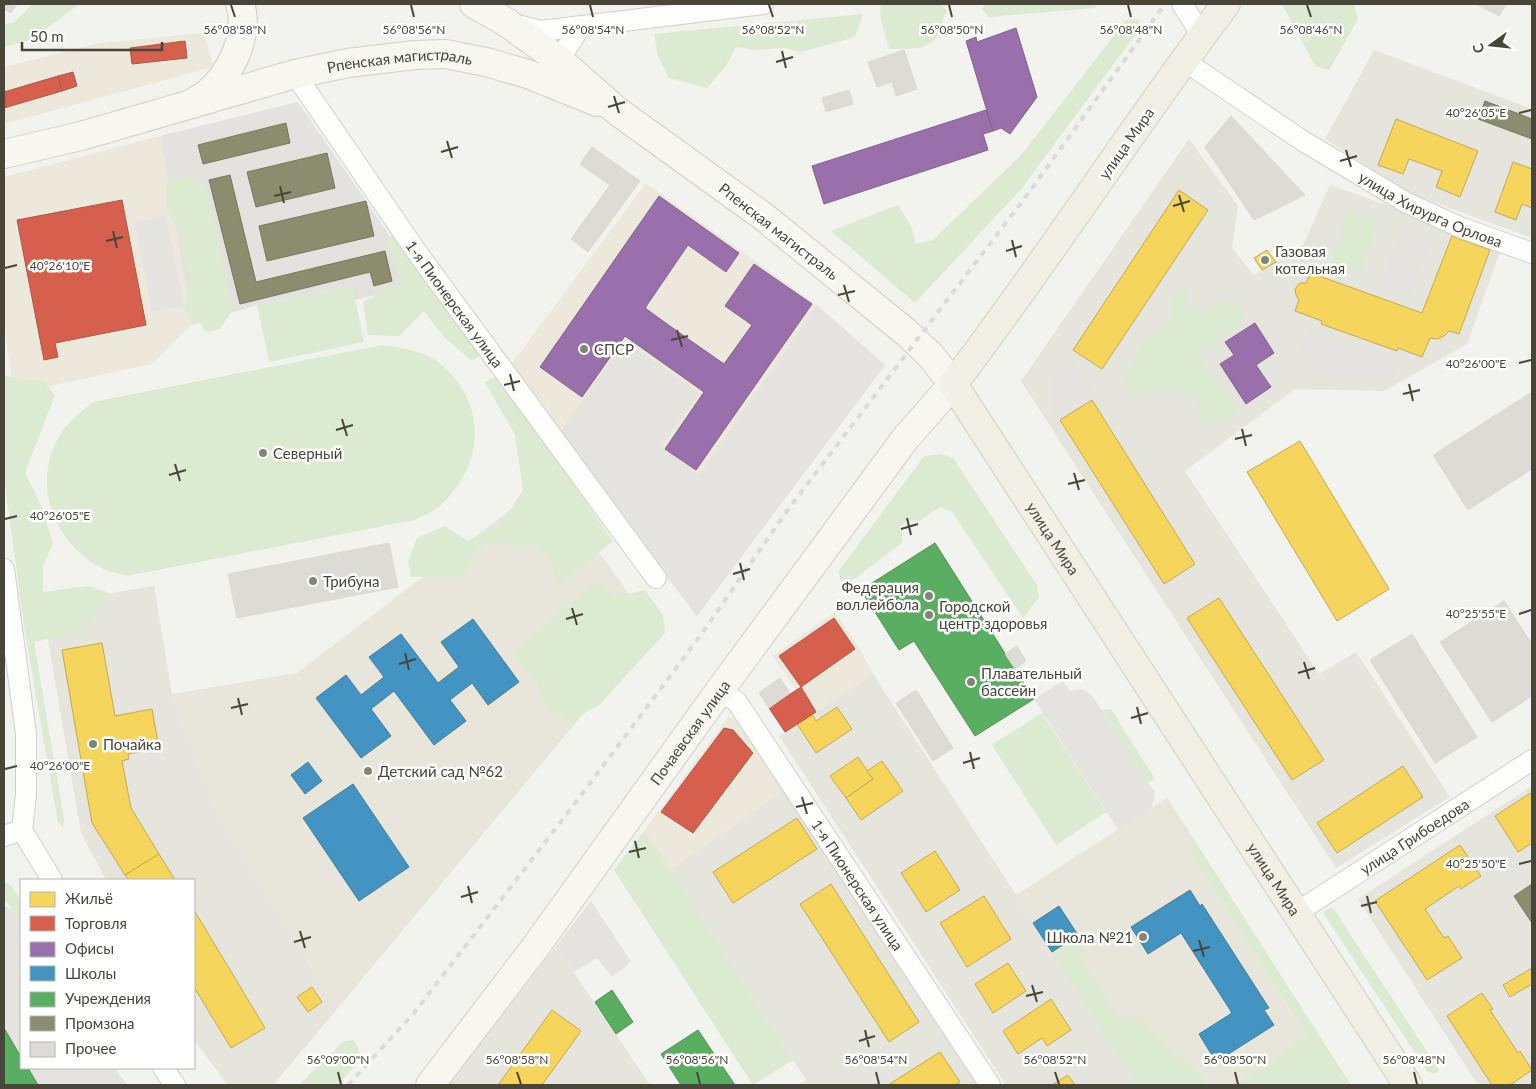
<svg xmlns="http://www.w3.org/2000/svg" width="1536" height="1089" viewBox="0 0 1536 1089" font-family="Lato,sans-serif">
  <rect width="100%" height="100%" fill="#f2f2ee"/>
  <!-- residential -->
  <g fill="#e5e4dd">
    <polygon points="1374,50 1532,109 1532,238 1411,194 1325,139"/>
    <polygon points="1189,139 1238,206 1232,248 1254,275 1303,245 1330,185 1502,246 1467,344 1384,391 1295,389 1185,471 1319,674 1356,652 1450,797 1336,868 1021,381"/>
    <polygon points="154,586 172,694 220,818 337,1009 273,1085 228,1085 194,1040 194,880 106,880 81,833 42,605"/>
    <polygon points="873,674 1016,895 1137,1085 1006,1085 779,736"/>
    <polygon points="1532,786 1532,1085 1478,1085 1358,899"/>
    <polygon points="786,789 979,1085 799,1085 806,1080 671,869"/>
    <polygon points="556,946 650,1085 448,1085"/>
  </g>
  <!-- commercial -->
  <g fill="#ece8dc">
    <polygon points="204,33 213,67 4,124 4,67 100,43"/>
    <polygon points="160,136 192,325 151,364 14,394 4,324 4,177"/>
    <polygon points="646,183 817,305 885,365 697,616 510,366"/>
    <polygon points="835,612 859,648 873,674 816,712 801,687 796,690 773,656"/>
    <polygon points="729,716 746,727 786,789 671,869 644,831"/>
  </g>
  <!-- industrial -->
  <polygon fill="#e4e2de" points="298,102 423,284 355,300 352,285 257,305 192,325 160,136"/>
  <!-- education -->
  <g fill="#e8e6db">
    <polygon points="548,481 657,633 583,714 337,1009 220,818 172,694 297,673"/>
    <polygon points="1167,798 1197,844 1190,853 1338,1085 1137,1085 1016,895"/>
  </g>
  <!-- green -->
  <g fill="#dcead1">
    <polygon points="33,4 79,4 33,39 4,47 4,24 13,23"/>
    <polygon points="890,4 940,4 947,10 935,40 921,48 889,49 880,15 881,5"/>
    <polygon points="986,4 1098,4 1094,8 989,17 982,9"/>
    <polygon points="1282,4 1353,4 1358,19 1329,70 1315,66"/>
    <polygon points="863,14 855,37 801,52 784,48 753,50 736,47 726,66 707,88 669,78 658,56 654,34"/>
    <polygon points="1139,19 1141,27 1022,188 915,303 831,231 898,205 912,228 916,244 933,240 1022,154 1126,20"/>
    <polygon points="192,176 206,186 233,309 220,329 206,332 197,320 184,310 190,281 178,227 167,209 167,181"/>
    <polygon points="1348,211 1378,221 1360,274 1330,264"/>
    <polygon points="398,231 483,353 472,361 443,336 424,311 399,336 368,335 363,302 403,282 385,240"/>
    <polygon points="1184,284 1190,311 1201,312 1223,301 1238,302 1245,319 1196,356 1234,401 1234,415 1222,424 1203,424 1196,401 1178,389 1140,396 1126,386 1126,374 1147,335 1170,326 1171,303"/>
    <polygon points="352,285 364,342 269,362 257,305"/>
    <path d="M382,345c19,3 39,5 55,16 50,38 49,102 4,144 -7,7 -18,11 -27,15l-287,56c-10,-3 -21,-5 -29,-10 -42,-24 -64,-75 -43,-122 8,-18 23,-30 38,-42z"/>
    <polygon points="4,373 5,376 44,382 55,395 25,473 42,508 53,543 43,566 43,592 88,586 110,593 84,631 34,642 64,819 63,828 58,822 25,633 4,477"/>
    <polygon points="498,375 613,541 558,586 551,560 537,547 511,547 497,539 475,551 463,577 411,577 408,561 417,538 445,526 468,541 503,522 523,490 515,435 485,382"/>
    <polygon points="941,454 953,458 1037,585 1039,597 1023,618 952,512 940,507 919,521 909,520 900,526 903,542 845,586 838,572 924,456"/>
    <polygon points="596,580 615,597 645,590 663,615 665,633 599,705 583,714 574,724 544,706 537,682 512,654"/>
    <polygon points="1111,709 1155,779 1148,783 1145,782 1102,710"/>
    <polygon points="1042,713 1106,812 1056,845 992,745"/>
    <polygon points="644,831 671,869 793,1060 753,1085 614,870"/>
    <polygon points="1197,844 1351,1085 1240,1085 1238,1083 1307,1036 1190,853"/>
    <path d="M4,882c18,8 17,24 17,41l-17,-25z"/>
    <polygon points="1333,908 1439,1070 1435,1074 1427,1071 1324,914 1325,910"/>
    <polygon points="1078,935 1092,938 1080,956 1120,1018 1143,1020 1176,1056 1192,1064 1207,1085 1137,1085 1052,952"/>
    <polygon points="354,1040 362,1059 337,1085 299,1085 344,1041"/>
  </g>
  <!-- parking -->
  <g fill="#e4e3df">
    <polygon points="166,216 184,306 152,312 135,222"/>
    <polygon points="1402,229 1431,240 1410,296 1381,285"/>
    <polygon points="817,305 885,365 697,616 626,524 560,432 625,341 699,393 661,446 699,475"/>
    <polygon points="1309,329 1400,366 1389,381 1331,379 1295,359"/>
    <polygon points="1073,361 1096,393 1057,417 1052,410 1051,374"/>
    <polygon points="1063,681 1070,691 1082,689 1090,694 1098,704 1145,782 1148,783 1155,791 1152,808 1118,830 1034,699"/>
    <polygon points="591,901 631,962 612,977 597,958 574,972 556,946"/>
    <polygon points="4,906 12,909 21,923 21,1057 4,1028"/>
    <polygon points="28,1068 115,1068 127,1085 38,1085"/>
  </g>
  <!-- homes -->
  <g fill="#f6d55c" stroke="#c2aa52">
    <polygon points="1396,119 1478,151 1460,197 1436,187 1442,171 1409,159 1403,174 1378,165"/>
    <polygon points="1513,162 1532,169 1532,208 1522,204 1516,220 1495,212"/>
    <polygon points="1179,190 1208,210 1102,369 1073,350"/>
    <polygon points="1452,236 1490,250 1459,334 1449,331 1444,336 1437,339 1430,338 1422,357 1398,348 1397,351 1321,324 1322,321 1295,311 1299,300 1296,295 1295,289 1300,283 1306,283 1311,273 1422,313"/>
    <polygon points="1267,250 1276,262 1262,270 1254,258"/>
    <polygon points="1092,400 1195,564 1164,584 1060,420"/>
    <polygon points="1300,441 1389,589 1337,621 1247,472"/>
    <polygon points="1219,598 1324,760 1292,780 1187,618"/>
    <polygon points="102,643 115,716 152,709 159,748 128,754 129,759 122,761 131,808 159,854 125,875 92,823 62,650"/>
    <polygon points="837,707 852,729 816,753 797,724 812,714 816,721"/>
    <polygon points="858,757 873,779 846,798 830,776"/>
    <polygon points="882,761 903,791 861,820 846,798 873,779 867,771"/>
    <polygon points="1403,766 1423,797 1337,853 1317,823"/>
    <polygon points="1532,792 1532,843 1518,852 1495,816"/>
    <polygon points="797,818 817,849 733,903 713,872"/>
    <polygon points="1460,845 1481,876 1461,889 1459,886 1425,909 1444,938 1448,936 1462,958 1427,980 1375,901"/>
    <polygon points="935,851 960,890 926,912 901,873"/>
    <polygon points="159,854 175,880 129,880 125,875"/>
    <polygon points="831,884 919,1022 889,1042 800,904"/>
    <polygon points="984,896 1011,939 967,967 940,923"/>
    <polygon points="194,910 265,1028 231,1048 194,987"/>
    <polygon points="1008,963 1026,991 993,1013 975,984"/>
    <polygon points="1532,968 1532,984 1510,997 1503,985"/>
    <polygon points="312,987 322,1002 308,1012 297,997"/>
    <polygon points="1482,993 1493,1009 1490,1010 1518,1053 1520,1051 1532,1070 1510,1085 1492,1085 1447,1016"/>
    <polygon points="1051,999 1071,1030 1047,1046 1042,1038 1018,1054 1003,1031"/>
    <polygon points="552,1010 581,1031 542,1085 498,1085"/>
    <polygon points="940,1052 960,1082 955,1085 888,1085"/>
    <polygon points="1068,1075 1075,1085 1052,1085"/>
  </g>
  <!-- shops -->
  <g fill="#d6604d" stroke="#ab5847">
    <polygon points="185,41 187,58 132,64 130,48"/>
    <polygon points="73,72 77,86 62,91 58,76"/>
    <polygon points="58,76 62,91 4,108 4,92"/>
    <polygon points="122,200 146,325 55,343 58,357 44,360 17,220"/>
    <polygon points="834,618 855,649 801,687 779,656"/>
    <polygon points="801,687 816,712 785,732 769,708"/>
    <polygon points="724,728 733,730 753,753 693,833 661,812"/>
  </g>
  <!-- offices -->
  <g fill="#9970ab" stroke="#816389">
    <polygon points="1016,28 1037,97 1010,134 1001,128 993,131 966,41 976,37 977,42"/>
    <polygon points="986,110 993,131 983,134 988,150 824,204 812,166"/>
    <polygon points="659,196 739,253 726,272 688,245 645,308 674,329 724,364 752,325 725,306 754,264 812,304 696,470 665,449 704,392 625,336 582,397 540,367"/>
    <polygon points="1255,323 1274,353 1256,365 1271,387 1246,404 1220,364 1234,355 1225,342"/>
  </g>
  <!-- schools -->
  <g fill="#4393c3" stroke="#447c9a">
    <polygon points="473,619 519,682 488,705 472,683 450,700 466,721 434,745 394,691 371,709 391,736 361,758 316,698 346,675 361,695 384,677 369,657 401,634 438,683 459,667 441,642"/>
    <polygon points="308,762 322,781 305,794 291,775"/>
    <polygon points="353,784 409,867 359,901 303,818"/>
    <polygon points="1190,890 1200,906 1202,904 1269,1008 1264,1010 1274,1025 1216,1062 1199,1034 1232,1013 1181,933 1148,954 1131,927"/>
    <polygon points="1059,906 1078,935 1052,952 1033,923"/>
  </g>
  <!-- public -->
  <g fill="#5aae61" stroke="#558e55">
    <polygon points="935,543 1034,699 975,736 914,641 899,650 861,590"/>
    <polygon points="612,990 633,1022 616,1034 595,1002"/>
    <polygon points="4,1028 21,1057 21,1068 28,1068 38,1085 4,1085"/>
    <polygon points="698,1030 735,1085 681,1085 661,1054"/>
  </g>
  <!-- industry -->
  <g fill="#8c8c6e" stroke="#78775e">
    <polygon points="1485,101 1532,119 1532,139 1478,119"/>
    <polygon points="286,123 290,143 203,164 198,145"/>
    <polygon points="327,153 335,188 256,207 247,172"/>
    <polygon points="230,175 256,282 385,251 392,281 374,286 370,272 240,304 209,180"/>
    <polygon points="366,201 374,236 267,261 259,226"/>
    <polygon points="1532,884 1532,923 1514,896"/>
  </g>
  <!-- building -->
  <g fill="#dcdbd6" stroke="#dad9d4">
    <polygon points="4,4 17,4 11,13 4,9"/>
    <polygon points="1476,4 1506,4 1499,16"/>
    <polygon points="904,50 917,89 896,96 892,82 877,87 868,62"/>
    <polygon points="849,90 853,104 826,112 822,98"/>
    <polygon points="1231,116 1305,195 1254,220 1205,147"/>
    <polygon points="592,147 640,181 588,252 571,239 610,185 580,164"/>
    <polygon points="1532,392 1532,469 1468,510 1433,455"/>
    <polygon points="389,543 398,587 237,618 228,574"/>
    <polygon points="1504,601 1532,644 1532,696 1492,722 1440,642"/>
    <polygon points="1412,634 1477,737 1435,763 1370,660"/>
    <polygon points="1017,646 1026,661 1015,669 1005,654"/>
    <polygon points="780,678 790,693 769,708 759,693"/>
    <polygon points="916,690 953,748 933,761 896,703"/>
  </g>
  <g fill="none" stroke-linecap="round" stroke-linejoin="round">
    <!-- street casing -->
    <g stroke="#d0d0cb" stroke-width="22">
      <g id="street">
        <polyline points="1182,4 1202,36"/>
        <polyline points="517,25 541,31 763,4"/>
        <polyline points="559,60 581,26"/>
        <path id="s1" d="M1183,60l120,81 104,62 55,25 70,25"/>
        <path id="s2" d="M295,74l121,177 240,327"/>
        <polyline points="4,569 26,734 26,795 22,830 52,880"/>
        <path id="s3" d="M720,690l17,12 253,383"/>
        <polyline points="4,836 22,830"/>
        <path id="s4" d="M1296,913l236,-153"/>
        <polyline points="163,1068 175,1085"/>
      </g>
    </g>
    <!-- secondary casing -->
    <g stroke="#d0d0c6" stroke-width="30">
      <g id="secondary">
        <path d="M197,100c30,-15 54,-64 43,-96"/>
        <path id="s5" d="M4,154l77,-18 214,-62 53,-11 67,-8 30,-1 41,8 42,12 69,28"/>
        <path id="s6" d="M430,1085l104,-136 186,-259 185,-251 48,-55 -22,-28 -24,-23 -143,-116 -147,-106 -58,-51 -53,-38 -32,-18"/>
      </g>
    </g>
    <!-- primary casing -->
    <g stroke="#d2d0be" stroke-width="30">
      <g id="primary">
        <path id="s7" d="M1226,4c-94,124 -178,256 -273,380l455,701"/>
      </g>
    </g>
    <!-- street -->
    <use href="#street" stroke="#fdfdfc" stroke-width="20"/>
    <!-- secondary -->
    <use href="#secondary" stroke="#f7f6f1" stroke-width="28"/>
    <!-- primary -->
    <use href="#primary" stroke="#f1efe6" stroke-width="28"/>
    <!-- rail -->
    <polyline stroke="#dadada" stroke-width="4" stroke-dasharray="6 6" stroke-linecap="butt" points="348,1085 414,1013 579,798 700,636 787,511 1030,191 1165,4"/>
  </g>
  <!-- ticks -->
  <path fill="none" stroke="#48453a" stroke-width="2" d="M231,5l4,12M411,5l3,12M590,5l3,12M769,5l4,12M949,5l3,12M1128,5l3,12M1307,5l4,12M782,51l4,17M776,62l17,-5M614,96l5,17M608,107l17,-5M1519,113l12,-3M447,141l5,17M1346,150l5,17M441,152l17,-5M1340,161l17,-5M280,186l4,17M1179,195l5,17M274,196l17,-4M1173,206l17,-5M113,231l4,17M1012,240l4,17M106,241l17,-4M1006,251l16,-5M5,268l12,-3M844,285l5,17M838,295l17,-4M677,330l5,17M671,340l17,-4M1519,363l12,-3M510,374l4,17M1409,384l4,17M504,385l16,-4M1403,394l17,-4M342,419l5,17M1242,429l4,17M336,430l17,-5M1235,439l17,-4M175,464l5,17M1074,473l5,17M169,475l17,-5M1068,484l17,-4M907,518l4,17M5,519l12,-3M901,529l17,-5M740,563l4,17M733,574l17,-5M572,608l5,17M1519,614l12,-4M566,619l17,-5M405,653l4,17M1304,662l5,17M399,664l17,-5M1298,673l17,-5M238,698l4,17M1137,707l4,17M231,708l17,-4M1131,718l17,-5M970,752l4,17M963,763l17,-5M5,769l12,-3M802,797l5,17M796,807l17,-4M635,841l4,17M629,852l17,-4M1519,864l12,-3M468,886l4,17M1367,896l4,17M461,897l17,-5M1361,906l16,-4M300,931l5,17M1199,940l5,17M294,942l17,-5M1193,951l17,-4M1032,985l5,17M1026,996l17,-4M865,1030l4,17M859,1041l16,-5M338,1072l3,12M517,1072l4,12M697,1072l3,12M876,1072l3,12M1055,1072l4,12M1235,1072l3,12M1414,1072l3,12"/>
  <!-- markers -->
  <g fill="#848279" stroke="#fff" stroke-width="2">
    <circle cx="1265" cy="260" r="5"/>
    <circle cx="584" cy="349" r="5"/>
    <circle cx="263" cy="453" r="5"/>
    <circle cx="313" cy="581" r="5"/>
    <circle cx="929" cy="596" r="5"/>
    <circle cx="929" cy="615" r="5"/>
    <circle cx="971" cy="682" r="5"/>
    <circle cx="93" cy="744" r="5"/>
    <circle cx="368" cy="771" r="5"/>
    <circle cx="1143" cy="937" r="5"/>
  </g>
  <g text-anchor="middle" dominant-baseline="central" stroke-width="5" stroke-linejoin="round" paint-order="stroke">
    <!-- street labels -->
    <g font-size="15" fill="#48453a" stroke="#fff">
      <text stroke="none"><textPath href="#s5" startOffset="408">Рпенская магистраль</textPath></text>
      <text transform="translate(1126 143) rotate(-55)">улица Мира</text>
      <text stroke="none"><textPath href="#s1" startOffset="290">улица Хирурга Орлова</textPath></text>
      <text transform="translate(779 231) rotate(38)">Рпенская магистраль</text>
      <text stroke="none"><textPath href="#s2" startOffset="280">1-я Пионерская улица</textPath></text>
      <text stroke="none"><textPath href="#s7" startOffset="652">улица Мира</textPath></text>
      <text stroke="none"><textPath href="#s6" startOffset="438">Почаевская улица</textPath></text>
      <text stroke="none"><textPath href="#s4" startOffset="141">улица Грибоедова</textPath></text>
      <text stroke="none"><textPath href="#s7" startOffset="1058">улица Мира</textPath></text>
      <text stroke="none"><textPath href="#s3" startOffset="240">1-я Пионерская улица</textPath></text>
    </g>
    <!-- poi labels -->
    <g font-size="15" fill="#48453a" stroke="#fff" text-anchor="start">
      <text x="1275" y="251">Газовая<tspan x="1275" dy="17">котельная</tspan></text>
      <text x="594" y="349">СПСР</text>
      <text x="273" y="453">Северный</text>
      <text x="323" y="581">Трибуна</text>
      <text x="919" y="587" text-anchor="end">Федерация<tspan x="919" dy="17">воллейбола</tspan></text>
      <text x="939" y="606">Городской<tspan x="939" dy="17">центр здоровья</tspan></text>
      <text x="981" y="673">Плавательный<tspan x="981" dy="17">бассейн</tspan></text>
      <text x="103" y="744">Почайка</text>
      <text x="378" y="771">Детский сад №62</text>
      <text x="1133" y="937" text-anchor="end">Школа №21</text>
    </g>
  </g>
  <g font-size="12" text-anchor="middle" fill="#48453a" stroke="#fff" stroke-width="5" stroke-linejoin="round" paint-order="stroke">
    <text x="235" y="34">56°08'58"N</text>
    <text x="414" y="34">56°08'56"N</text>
    <text x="593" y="34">56°08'54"N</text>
    <text x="773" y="34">56°08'52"N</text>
    <text x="952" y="34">56°08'50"N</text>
    <text x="1131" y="34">56°08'48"N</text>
    <text x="1311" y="34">56°08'46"N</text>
    <text x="1476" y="117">40°26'05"E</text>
    <text x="60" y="270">40°26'10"E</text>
    <text x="1476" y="368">40°26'00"E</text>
    <text x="60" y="520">40°26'05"E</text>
    <text x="1476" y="618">40°25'55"E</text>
    <text x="60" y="770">40°26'00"E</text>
    <text x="1476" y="868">40°25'50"E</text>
    <text x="338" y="1064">56°09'00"N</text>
    <text x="517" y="1064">56°08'58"N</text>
    <text x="697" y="1064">56°08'56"N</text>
    <text x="876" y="1064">56°08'54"N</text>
    <text x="1055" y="1064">56°08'52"N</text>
    <text x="1235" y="1064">56°08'50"N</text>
    <text x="1414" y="1064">56°08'48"N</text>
  </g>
  <!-- border -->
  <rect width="1536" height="1089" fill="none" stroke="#48453a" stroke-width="10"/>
  <!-- legend -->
  <rect x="20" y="879" width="175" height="190" fill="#ffffff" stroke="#b6b5b0"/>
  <rect x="30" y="892" width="25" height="15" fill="#f6d55c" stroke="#b6b5b0"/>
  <text x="65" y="904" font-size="15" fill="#48453a">Жильё</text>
  <rect x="30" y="916" width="25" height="15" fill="#d6604d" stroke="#b6b5b0"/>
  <text x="65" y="929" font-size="15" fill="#48453a">Торговля</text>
  <rect x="30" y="942" width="25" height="15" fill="#9970ab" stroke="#b6b5b0"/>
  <text x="65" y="954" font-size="15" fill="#48453a">Офисы</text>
  <rect x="30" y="966" width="25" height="15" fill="#4393c3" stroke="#b6b5b0"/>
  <text x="65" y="979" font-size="15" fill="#48453a">Школы</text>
  <rect x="30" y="992" width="25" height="15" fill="#5aae61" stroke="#b6b5b0"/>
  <text x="65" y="1004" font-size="15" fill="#48453a">Учреждения</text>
  <rect x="30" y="1016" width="25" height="15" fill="#8c8c6e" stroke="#b6b5b0"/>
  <text x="65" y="1029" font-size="15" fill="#48453a">Промзона</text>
  <rect x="30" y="1042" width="25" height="15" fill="#dcdbd6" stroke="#b6b5b0"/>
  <text x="65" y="1054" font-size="15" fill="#48453a">Прочее</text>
  <!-- north arrow -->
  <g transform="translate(1491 45) rotate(255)" stroke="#ffffff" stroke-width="4" paint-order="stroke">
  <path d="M0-4L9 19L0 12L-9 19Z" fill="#48453a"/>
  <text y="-8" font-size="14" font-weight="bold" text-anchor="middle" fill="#48453a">С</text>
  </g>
  <!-- scale -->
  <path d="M22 42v8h140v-8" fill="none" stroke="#48453a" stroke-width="2.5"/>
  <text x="30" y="42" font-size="15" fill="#48453a" stroke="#ffffff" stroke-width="4" paint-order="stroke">50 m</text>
</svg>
